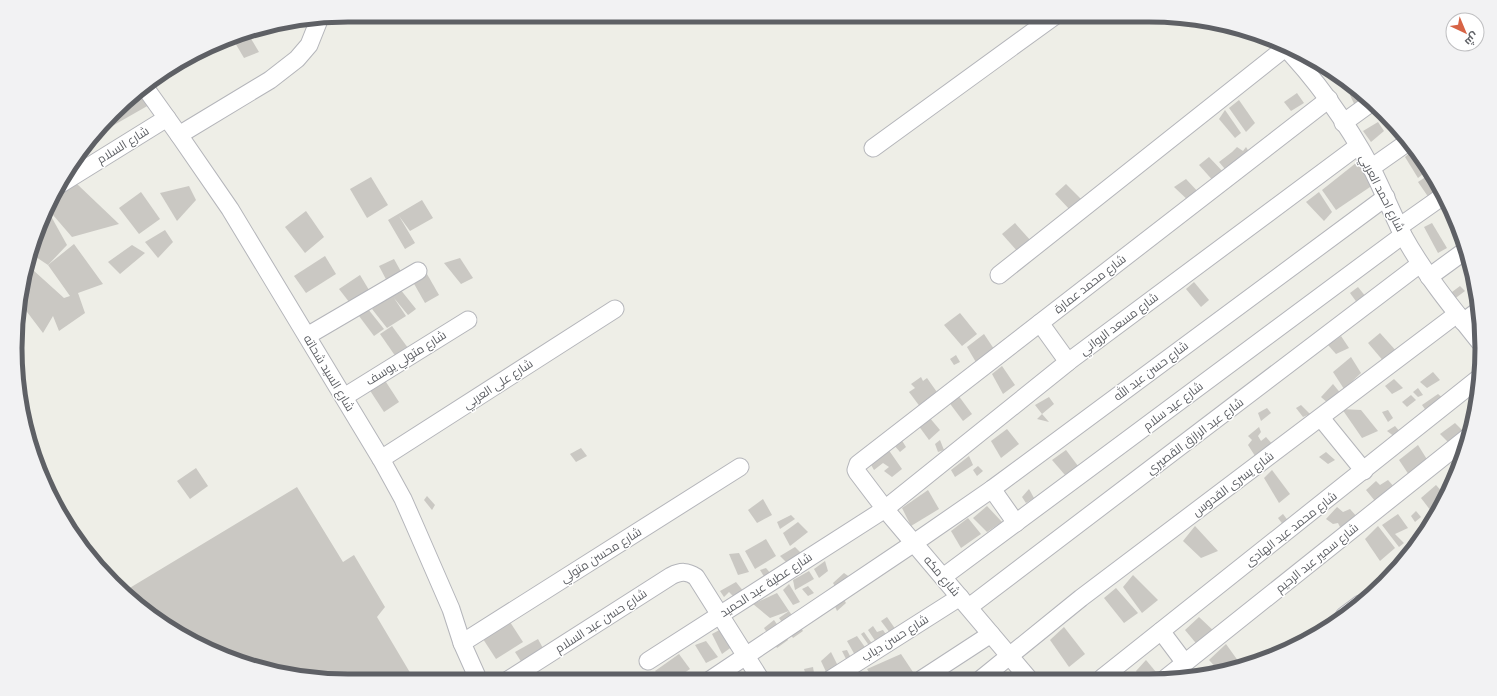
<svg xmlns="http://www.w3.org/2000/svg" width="1497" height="696" viewBox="0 0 1497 696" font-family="'Fira Sans Condensed',Cairo,sans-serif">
  <rect width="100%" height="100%" fill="#eeeee7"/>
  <!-- building -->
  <g fill="#cac8c3">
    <polygon points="247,32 259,52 244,58 234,41"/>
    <polygon points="139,90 149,105 100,133 100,132"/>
    <polygon points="1357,90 1368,99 1356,108 1350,95"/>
    <polygon points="1297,93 1304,103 1291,111 1284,102"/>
    <polygon points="1239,100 1255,123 1246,132 1229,108"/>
    <polygon points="1225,110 1241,133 1235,138 1219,119"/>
    <polygon points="1378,122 1384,131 1371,142 1363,131"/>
    <polygon points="1237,147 1243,151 1246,147 1251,155 1230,175 1219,162 1232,152"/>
    <polygon points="1414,149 1429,169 1418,178 1405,157"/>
    <polygon points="1209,157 1226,175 1216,184 1199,165"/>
    <polygon points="1361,159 1373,185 1336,210 1322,190"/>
    <polygon points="1430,174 1438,188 1429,198 1418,182"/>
    <polygon points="371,177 388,205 367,218 350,189"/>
    <polygon points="1186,179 1201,195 1191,203 1174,187"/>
    <polygon points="77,184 119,224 72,237 47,208 52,200"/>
    <polygon points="1066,184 1083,201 1072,212 1055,194"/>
    <polygon points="189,186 196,200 177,221 160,193"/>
    <polygon points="141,192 160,219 139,234 119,208"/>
    <polygon points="1319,192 1332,212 1324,221 1306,202"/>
    <polygon points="422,200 433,218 410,231 399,216 415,243 405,249 388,220"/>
    <polygon points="47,209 67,245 48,265 30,253 40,220"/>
    <polygon points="306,211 324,237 305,253 285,227"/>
    <polygon points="1015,223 1031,241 1018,252 1002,234"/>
    <polygon points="1432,223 1447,248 1438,253 1424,227"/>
    <polygon points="165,230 173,242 158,258 145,242"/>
    <polygon points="74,244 103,284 78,293 85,313 59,331 53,316 43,333 21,304 22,281 33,270 64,298 70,296 48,265"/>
    <polygon points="132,245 145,253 120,274 108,262"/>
    <polygon points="325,256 336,274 306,293 294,276"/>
    <polygon points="460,258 473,278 461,284 444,263"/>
    <polygon points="394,259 404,277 389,285 379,266"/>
    <polygon points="28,262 31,272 23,277"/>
    <polygon points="427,274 439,295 425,303 413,282"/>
    <polygon points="360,275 372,295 353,307 339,289"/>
    <polygon points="1194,282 1209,300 1201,307 1186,289"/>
    <polygon points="1460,286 1465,291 1453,300 1448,295"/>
    <polygon points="1358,287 1366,297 1358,304 1350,293"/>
    <polygon points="400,289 416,309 408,315 394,298 406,316 387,328 372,309"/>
    <polygon points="368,309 384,329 374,336 359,316"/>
    <polygon points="960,313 977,334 962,346 944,325"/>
    <polygon points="392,326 408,348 396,357 380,334"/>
    <polygon points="1380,333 1398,353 1385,363 1368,343"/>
    <polygon points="984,334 994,349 977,364 967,347"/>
    <polygon points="1341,336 1349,348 1336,354 1328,345"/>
    <polygon points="956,355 960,362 954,365 950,359"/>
    <polygon points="1351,357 1361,373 1344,389 1333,372"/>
    <polygon points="1002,366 1015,385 1003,394 992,374"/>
    <polygon points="1433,372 1440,380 1427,388 1420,382"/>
    <polygon points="921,377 923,381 927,378 939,395 921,408 909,392 915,388 911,384"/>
    <polygon points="384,379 399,402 384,412 369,389"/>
    <polygon points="1394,379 1403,388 1392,394 1385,386"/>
    <polygon points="1333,384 1342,395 1329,404 1321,397"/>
    <polygon points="1418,388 1423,395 1418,397 1413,392"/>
    <polygon points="1438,394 1444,399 1427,412 1422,405"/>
    <polygon points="958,395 972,414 963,421 948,401"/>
    <polygon points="1411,395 1416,400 1407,407 1402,402"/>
    <polygon points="1049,397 1054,404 1042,414 1049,422 1037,419 1042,414 1035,405"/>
    <polygon points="1301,405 1310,414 1303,417 1296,408"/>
    <polygon points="1267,408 1271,413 1261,421 1258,413"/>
    <polygon points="1342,409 1361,410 1378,431 1362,438"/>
    <polygon points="1388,410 1393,418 1388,422 1382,412"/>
    <polygon points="929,417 940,430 929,440 918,425"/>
    <polygon points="1455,423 1466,434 1450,444 1440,434"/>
    <polygon points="1395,426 1401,433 1395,437 1387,431"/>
    <polygon points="1259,427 1261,432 1258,436 1261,441 1266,437 1274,446 1257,459 1248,445 1252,440 1248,436"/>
    <polygon points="1007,429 1019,444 1001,458 991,441"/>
    <polygon points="901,439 906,447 900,452 894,445"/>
    <polygon points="940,440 944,450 938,452 935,444"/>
    <polygon points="1418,445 1428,461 1409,475 1399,460"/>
    <polygon points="581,448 587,456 576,462 570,454"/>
    <polygon points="888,449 902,469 892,477 884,471 889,467 883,463 874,470 870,463"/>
    <polygon points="1066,450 1078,466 1065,475 1052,460"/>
    <polygon points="1326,452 1335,460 1328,464 1319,457"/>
    <polygon points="969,456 973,465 955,477 951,470"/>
    <polygon points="978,466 983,471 977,476 973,470"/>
    <polygon points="196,468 208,486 190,499 177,481"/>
    <polygon points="1272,470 1290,494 1279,503 1264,478"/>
    <polygon points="1388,480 1395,488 1375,501 1366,490 1376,481 1380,485"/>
    <polygon points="1436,485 1445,495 1434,515 1421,498"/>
    <polygon points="297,487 343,562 354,555 385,607 377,617 415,681 348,681 283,675 220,656 163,625 123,592"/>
    <polygon points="1029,489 1034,498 1026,503 1022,497"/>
    <polygon points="928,490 939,509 911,526 902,508"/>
    <polygon points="427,496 435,505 432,510 424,500"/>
    <polygon points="763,499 772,515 757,523 748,510"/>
    <polygon points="987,506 1002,522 987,532 973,518"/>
    <polygon points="1337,507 1343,512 1350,509 1358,518 1341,529 1338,523 1333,524 1326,519"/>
    <polygon points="1416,511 1421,517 1415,522 1411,516"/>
    <polygon points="1283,514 1289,522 1284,526 1278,518"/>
    <polygon points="1398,514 1408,528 1395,534 1404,543 1399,547 1382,525"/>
    <polygon points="791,515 795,519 780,529 777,522"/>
    <polygon points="968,518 981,534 961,548 951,531"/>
    <polygon points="798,522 808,532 790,546 783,533"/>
    <polygon points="1195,526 1218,551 1201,558 1183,541"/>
    <polygon points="1378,526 1395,548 1380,561 1365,539"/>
    <polygon points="82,537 90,549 89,550 80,538"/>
    <polygon points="766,539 776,556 755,569 745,551"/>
    <polygon points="795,547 801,553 786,562 780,556"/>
    <polygon points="739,553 749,572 738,575 729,554"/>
    <polygon points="825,561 828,571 819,578 814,569"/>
    <polygon points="766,568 771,574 765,578 760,570"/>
    <polygon points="809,571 814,579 795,590 793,580"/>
    <polygon points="844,573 851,578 836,588 833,583"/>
    <polygon points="1133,575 1158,600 1142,613 1123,587"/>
    <polygon points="736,582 744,592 735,598 729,592 724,597 720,591"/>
    <polygon points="789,584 800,602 793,605 783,590"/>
    <polygon points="808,586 814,593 808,596 802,589"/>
    <polygon points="1116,588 1138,613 1124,623 1104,598"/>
    <polygon points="777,593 789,611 803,631 793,638 779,618 789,611 770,618 753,604"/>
    <polygon points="843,598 846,603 837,611 834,604"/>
    <polygon points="887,617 896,630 890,633 881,621"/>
    <polygon points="1199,617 1217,634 1200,648 1185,630"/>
    <polygon points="774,620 788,640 777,648 764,628"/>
    <polygon points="510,622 523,642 496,659 483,639"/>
    <polygon points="873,626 877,632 883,630 887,636 876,642 868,630"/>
    <polygon points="1064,627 1085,654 1069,667 1050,640"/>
    <polygon points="723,628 733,646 722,654 712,634"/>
    <polygon points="864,632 873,645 870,647 861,634"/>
    <polygon points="857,636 867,650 856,657 847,641"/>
    <polygon points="538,639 544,650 522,663 515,652"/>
    <polygon points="706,641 718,657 706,663 695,645"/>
    <polygon points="1226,644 1241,665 1219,671 1209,660"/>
    <polygon points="847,650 851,658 847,661 842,651"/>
    <polygon points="831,652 838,666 827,674 821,661"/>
    <polygon points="679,654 690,669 674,680 662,680 655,671"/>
    <polygon points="901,654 913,672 898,679 873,679 867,669"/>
    <polygon points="1146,660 1161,678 1140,678 1136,671"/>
    <polygon points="813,667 814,673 806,676 804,669"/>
    <polygon points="1193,669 1200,676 1193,678 1182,678"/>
    <polygon points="863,675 866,679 859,679 857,677"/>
    <polygon points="793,676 796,679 782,680 782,679"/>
  </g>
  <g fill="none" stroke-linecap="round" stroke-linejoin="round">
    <!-- minor casing -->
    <g stroke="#b4b5ba" stroke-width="19">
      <g id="minor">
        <path d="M1280,42c37,38 67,81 92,127 11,22 20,44 31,66 22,40 51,75 79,110"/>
        <polyline points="144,86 179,135 230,209 381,459 403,499 414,524 451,609 462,643 479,681"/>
        <polyline points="1343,123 1372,102"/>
        <polyline points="179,135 270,80 297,59 309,45 319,20"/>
        <polyline points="873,148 1056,15"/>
        <polyline points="1371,168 1408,142"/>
        <polyline points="59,185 167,118"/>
        <polyline points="1399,227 1443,196"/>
        <polyline points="999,275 1285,48"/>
        <polyline points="1429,277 1466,250"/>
        <polyline points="1463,322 1478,311"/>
        <polyline points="1040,323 1068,362"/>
        <polyline points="307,336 418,271"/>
        <polyline points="344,397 468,320"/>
        <polyline points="1321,418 1364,471"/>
        <polyline points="381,459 615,309"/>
        <polyline points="992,489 1016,523"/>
        <polyline points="943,577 1403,235"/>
        <polyline points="969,607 1420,264"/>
        <polyline points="1344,616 1360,604"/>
        <polyline points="1161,631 1185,663"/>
        <polyline points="462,643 740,467"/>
        <polyline points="648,661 885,509 1068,362 1358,146"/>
        <polyline points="1102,678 1479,378"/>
        <polyline points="1166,678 1468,437"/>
        <polyline points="831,679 960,597"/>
        <polyline points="922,679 991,634"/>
        <polyline points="981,679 1081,598 1457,314"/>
        <polyline points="1029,679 885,509 857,472 856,470 858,464 1329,99"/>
        <path d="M508,680l163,-104c10,-5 16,-5 25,1l65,103"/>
        <polyline points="710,680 914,543 992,489 1386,197"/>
      </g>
    </g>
    <!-- minor -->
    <use href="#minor" stroke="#fff" stroke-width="17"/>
  </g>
  <g text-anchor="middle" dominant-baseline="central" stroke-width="3" stroke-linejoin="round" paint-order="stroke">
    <!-- street labels -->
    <g font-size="12" fill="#5e6065" stroke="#fff">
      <text transform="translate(123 145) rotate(-32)">شارع السلام</text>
      <text transform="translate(1382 193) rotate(63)">شارع احمد العربي</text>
      <text transform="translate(1090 284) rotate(-38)">شارع محمد عمارة</text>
      <text transform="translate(1119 324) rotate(-37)">شارع مسعد الرواني</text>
      <text transform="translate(406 358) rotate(-32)">شارع متولي يوسف</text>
      <text transform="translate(1151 371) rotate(-37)">شارع حسن عبد الله</text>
      <text transform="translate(329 373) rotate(59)">شارع السيد شحاته</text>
      <text transform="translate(498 384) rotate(-33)">شارع على العربي</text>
      <text transform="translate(1173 406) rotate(-37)">شارع عيد سلام</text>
      <text transform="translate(1195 436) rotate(-37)">شارع عبد الرازق القصيري</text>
      <text transform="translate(1233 484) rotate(-37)">شارع يسرى القدوس</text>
      <text transform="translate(1291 529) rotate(-38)">شارع محمد عبد الهادى</text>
      <text transform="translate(601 555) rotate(-32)">شارع محسن متولي</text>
      <text transform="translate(1317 558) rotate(-39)">شارع سمير عبد الرحيم</text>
      <text transform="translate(942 576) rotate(50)">شارع مكه</text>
      <text transform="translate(766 585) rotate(-33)">شارع عطية عبد الحميد</text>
      <text transform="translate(601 621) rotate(-33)">شارع حسن عبد السلام</text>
      <text transform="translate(895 638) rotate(-32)">شارع حسن دياب</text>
    </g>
  </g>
  <!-- crop -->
  <path d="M0 0H1497V696H0ZM348 22H1149A326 326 0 0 1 1475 348V348A326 326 0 0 1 1149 674H348A326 326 0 0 1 22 348V348A326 326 0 0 1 348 22Z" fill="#f2f2f3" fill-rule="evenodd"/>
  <path fill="none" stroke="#5e6065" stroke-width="5" d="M348 22H1149A326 326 0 0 1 1475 348V348A326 326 0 0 1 1149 674H348A326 326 0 0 1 22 348V348A326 326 0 0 1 348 22Z"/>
  <!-- north arrow -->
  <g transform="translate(1465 32) rotate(136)"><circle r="19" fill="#ffffff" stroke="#bfbfc1"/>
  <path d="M0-3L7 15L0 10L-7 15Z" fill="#d76345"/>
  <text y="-6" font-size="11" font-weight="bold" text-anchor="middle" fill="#5e6065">ش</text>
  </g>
</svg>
